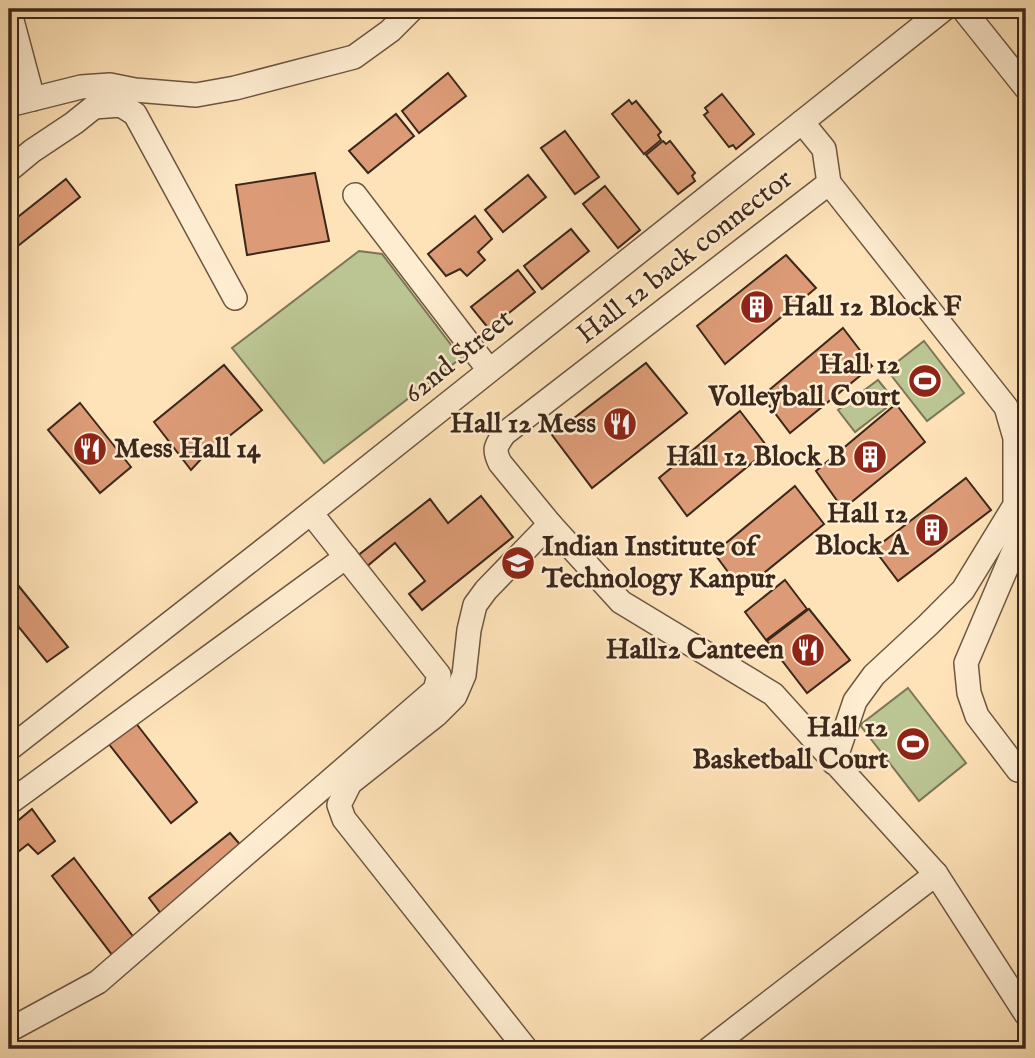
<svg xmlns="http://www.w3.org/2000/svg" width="1035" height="1058" viewBox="0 0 1035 1058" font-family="'IM FELL English',serif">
  <rect width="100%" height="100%" fill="#ffe3b8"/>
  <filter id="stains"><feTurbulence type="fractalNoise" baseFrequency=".00286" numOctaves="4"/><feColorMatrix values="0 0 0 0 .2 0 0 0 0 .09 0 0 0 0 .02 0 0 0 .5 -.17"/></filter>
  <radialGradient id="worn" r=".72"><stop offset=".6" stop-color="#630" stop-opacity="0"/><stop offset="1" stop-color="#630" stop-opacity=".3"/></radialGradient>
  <!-- green -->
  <g fill="#bbc593" stroke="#7c7657" stroke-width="2">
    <polygon points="359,251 382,254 461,358 324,463 232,348"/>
    <polygon points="924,341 964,393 927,421 887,370"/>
    <polygon points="878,380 895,401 855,432 838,410"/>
    <polygon points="908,688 966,763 919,801 860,725"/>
  </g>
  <!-- building -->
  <g fill="#dc9b76" stroke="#3c271b" stroke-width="2">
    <polygon points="448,73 466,96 419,133 402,111"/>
    <polygon points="722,94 754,134 736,149 733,145 729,147 704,115 708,112 705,108"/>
    <polygon points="629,100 632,104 636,101 661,132 658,135 661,140 644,154 612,114"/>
    <polygon points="396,114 414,136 368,173 349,151"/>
    <polygon points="565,131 599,177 575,194 541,148"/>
    <polygon points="663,141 666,144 670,141 695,173 692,176 695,181 678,194 646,155"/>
    <polygon points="315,173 329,241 247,255 236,185"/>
    <polygon points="528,175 546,197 503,232 485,210"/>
    <polygon points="66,179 80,197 9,253 9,224"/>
    <polygon points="605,186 640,230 618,248 583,204"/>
    <polygon points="475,216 492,239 478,252 485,260 467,276 460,269 446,276 428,254"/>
    <polygon points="571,229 589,251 542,289 524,266"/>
    <polygon points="786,255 816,288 725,364 697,326"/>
    <polygon points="518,270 535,292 489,329 471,307"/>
    <polygon points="843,328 872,366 790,433 762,396"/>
    <polygon points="646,363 687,413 592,488 552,435"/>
    <polygon points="224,365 262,410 203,457 191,470 154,422"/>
    <polygon points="80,403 131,467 100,493 48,430"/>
    <polygon points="896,404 925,442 843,509 816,471"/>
    <polygon points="740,411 769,449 687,516 659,478"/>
    <polygon points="966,478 991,510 898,581 874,549"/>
    <polygon points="795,486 824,524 742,591 714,553"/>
    <polygon points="481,496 513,537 422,610 409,594 425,581 395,543 365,568 356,557 430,499 448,523"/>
    <polygon points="9,574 68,647 47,662 9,615"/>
    <polygon points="785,580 807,609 766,640 745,612"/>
    <polygon points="809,609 850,660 807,693 767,641"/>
    <polygon points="135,722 197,802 171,823 108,743"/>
    <polygon points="32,809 55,841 38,854 28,844 9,859 9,828"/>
    <polygon points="230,833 244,849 165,919 149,898"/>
    <polygon points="74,858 135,939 113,956 52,876"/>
  </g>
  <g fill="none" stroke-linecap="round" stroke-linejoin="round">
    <!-- minor casing -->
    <g stroke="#6d5642" stroke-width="26">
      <g id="minor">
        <polyline points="9,9 33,99"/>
        <polyline points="963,9 1026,88"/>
        <polyline points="9,105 81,87 110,85 135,90 196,95 235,88 354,57 390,31 412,9"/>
        <polyline points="802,122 824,149 829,183"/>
        <polyline points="9,170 32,151 74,123 94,107 121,105 135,114 235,298"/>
        <polyline points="355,195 489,370"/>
        <polyline points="9,749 279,538 944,9"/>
        <path d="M834,763l21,-62 19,-26 54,-50 35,-35 52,-85v-67l-9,-31 -177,-224 -325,251c-8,12 -11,15 -4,29l50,61 71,78 152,92 163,180 90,140"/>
        <polyline points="1018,770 977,716 969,693 966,663 1026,522"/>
        <polyline points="9,803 346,557"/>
        <polyline points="9,1020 15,1027 98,982 435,690 439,675 311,513"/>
        <polyline points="526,1049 344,819 339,805 350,783 436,715 455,696 464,675 469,630 475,605 486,590 550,524"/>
        <polyline points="709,1049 936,874"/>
      </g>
    </g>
    <!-- minor -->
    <use href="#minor" stroke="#ffedd1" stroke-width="23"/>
  </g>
  <!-- icons -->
  <defs>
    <g id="building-disc" transform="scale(1.75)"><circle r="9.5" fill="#8f2418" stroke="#ffedd1"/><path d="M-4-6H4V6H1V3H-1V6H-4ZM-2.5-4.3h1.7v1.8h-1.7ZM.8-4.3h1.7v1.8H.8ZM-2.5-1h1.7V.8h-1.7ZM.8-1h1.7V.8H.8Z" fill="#fff"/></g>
    <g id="stadium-disc" transform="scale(1.75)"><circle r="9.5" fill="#8f2418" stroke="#ffedd1"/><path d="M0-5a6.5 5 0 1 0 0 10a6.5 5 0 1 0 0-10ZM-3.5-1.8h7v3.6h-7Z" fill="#fff"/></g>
    <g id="restaurant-disc" transform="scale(1.75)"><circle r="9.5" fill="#8f2418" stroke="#ffedd1"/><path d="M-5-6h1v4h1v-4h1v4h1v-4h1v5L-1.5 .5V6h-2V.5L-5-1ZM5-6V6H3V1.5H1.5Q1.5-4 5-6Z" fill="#fff"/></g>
    <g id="university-disc" transform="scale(1.75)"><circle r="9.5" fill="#8f2418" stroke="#ffedd1"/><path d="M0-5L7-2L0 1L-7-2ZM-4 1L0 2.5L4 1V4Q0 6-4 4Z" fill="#fff"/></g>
  </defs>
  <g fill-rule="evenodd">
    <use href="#building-disc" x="757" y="307"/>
    <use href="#stadium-disc" x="925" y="381"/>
    <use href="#restaurant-disc" x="620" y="424"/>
    <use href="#restaurant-disc" x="90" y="449"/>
    <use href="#building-disc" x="870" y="457"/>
    <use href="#building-disc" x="932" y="530"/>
    <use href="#university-disc" x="518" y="563"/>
    <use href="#restaurant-disc" x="808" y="650"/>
    <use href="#stadium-disc" x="913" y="744"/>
  </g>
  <g text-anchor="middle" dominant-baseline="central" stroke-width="5" stroke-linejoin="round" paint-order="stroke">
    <!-- street labels -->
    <g font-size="28" fill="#3c271b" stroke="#ffedd1">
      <text transform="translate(685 257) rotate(-38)">Hall 12 back connector</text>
      <text transform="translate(459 357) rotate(-39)">62nd Street</text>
    </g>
    <!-- poi labels -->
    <g font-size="28" font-weight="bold" fill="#3c271b" stroke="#ffedd1" text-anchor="end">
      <text x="782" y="307" text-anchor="start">Hall 12 Block F</text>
      <text x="900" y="365">Hall 12<tspan x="900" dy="32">Volleyball Court</tspan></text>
      <text x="596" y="424">Hall 12 Mess</text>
      <text x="114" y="449" text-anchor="start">Mess Hall 14</text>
      <text x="846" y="457">Hall 12 Block B</text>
      <text x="908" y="514">Hall 12<tspan x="908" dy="32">Block A</tspan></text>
      <text x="542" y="547" text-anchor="start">Indian Institute of<tspan x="542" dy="32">Technology Kanpur</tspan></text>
      <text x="784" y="650">Hall12 Canteen</text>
      <text x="888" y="728">Hall 12<tspan x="888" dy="32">Basketball Court</tspan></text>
    </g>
  </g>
  <!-- margin -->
  <rect width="1035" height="1058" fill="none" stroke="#ffe3b8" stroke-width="35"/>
  <rect x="10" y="10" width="1014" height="1037" fill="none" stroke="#3c271b" stroke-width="3.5"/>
  <rect x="18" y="18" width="1000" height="1023" fill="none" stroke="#3c271b" stroke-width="2"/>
  <rect width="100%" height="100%" filter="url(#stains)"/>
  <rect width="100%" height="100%" fill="url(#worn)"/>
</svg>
